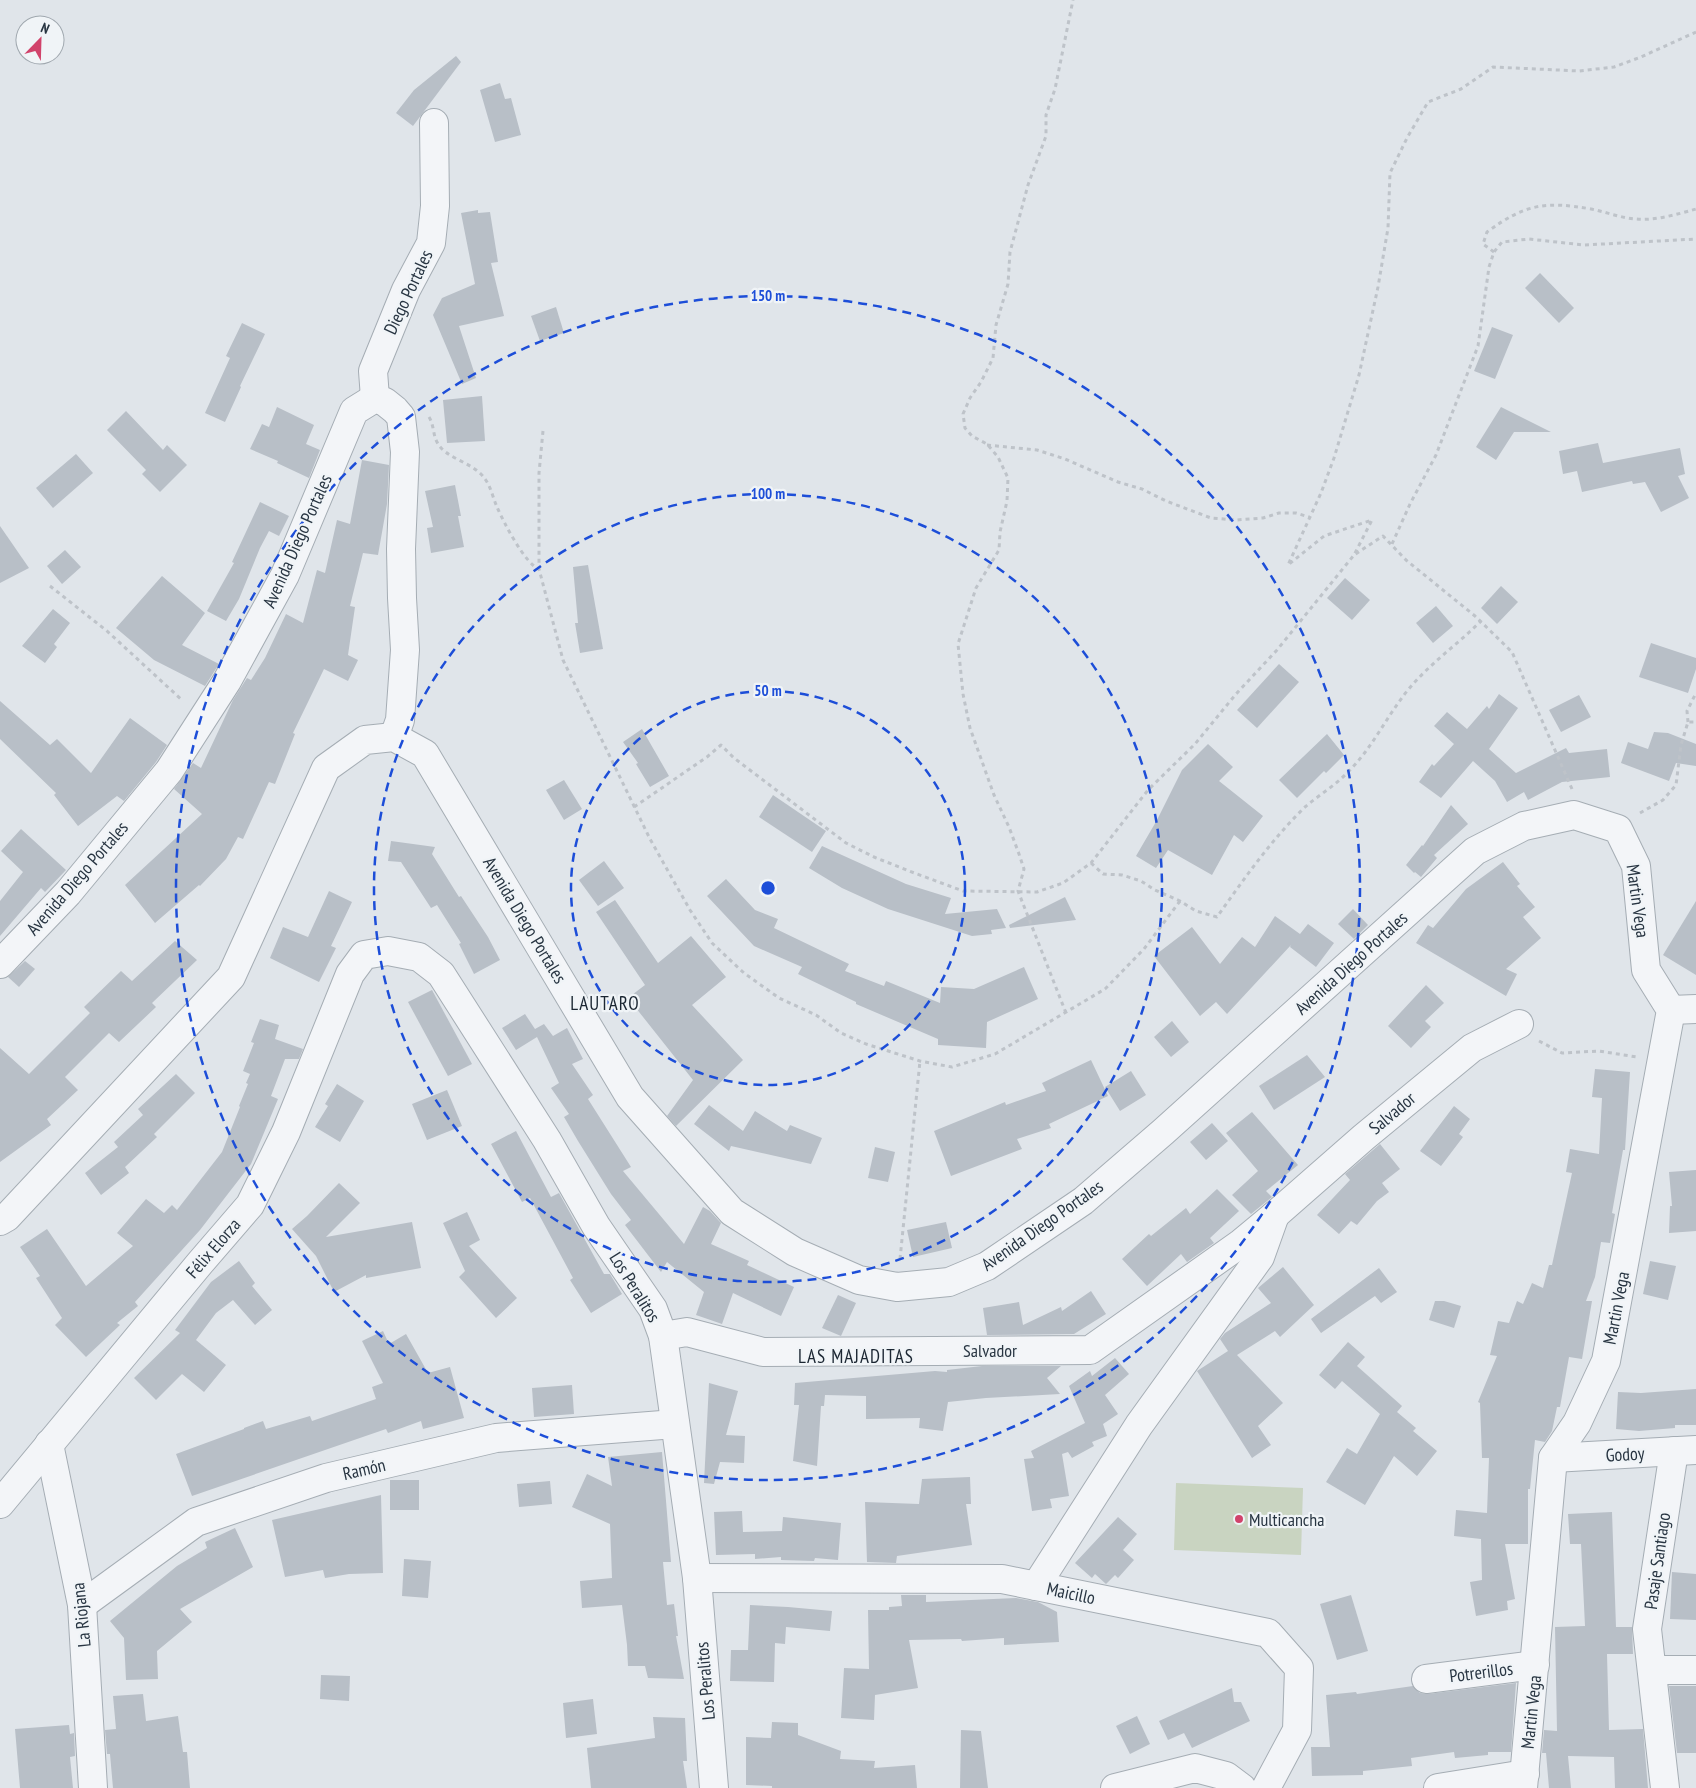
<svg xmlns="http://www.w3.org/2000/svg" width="1696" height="1788" viewBox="0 0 1696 1788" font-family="'PT Sans Narrow',sans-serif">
  <rect width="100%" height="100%" fill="#e0e5ea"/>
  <!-- green -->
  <polygon fill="#c9d4c1" points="1176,1483 1303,1488 1301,1555 1174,1550"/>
  <!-- building -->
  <g fill="#b8bfc7">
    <polygon points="456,56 461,62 413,126 396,113 414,90"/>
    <polygon points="500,83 505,99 511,98 521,135 495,142 480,90"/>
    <polygon points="478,210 478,213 490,212 498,262 491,263 504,316 459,326 476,378 462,384 433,315 442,298 475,284 461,213"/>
    <polygon points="1540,273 1574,308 1559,323 1525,288"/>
    <polygon points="556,307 564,333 540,341 531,316"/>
    <polygon points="242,323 265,334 240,386 241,387 225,422 205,413 230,358 226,356"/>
    <polygon points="1492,327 1513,335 1495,379 1474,371"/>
    <polygon points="482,396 485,441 447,443 443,400"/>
    <polygon points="277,407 314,425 306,444 320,450 309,478 277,463 278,461 250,449 262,424 269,427"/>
    <polygon points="1501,407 1551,432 1514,432 1496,460 1476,447"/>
    <polygon points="126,411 163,450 167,445 187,465 160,492 142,474 146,470 107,430"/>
    <polygon points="1598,443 1603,463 1680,448 1685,474 1678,476 1689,498 1661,512 1645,482 1633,484 1632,481 1582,492 1577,471 1563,474 1559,451"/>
    <polygon points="76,454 93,473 53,508 36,488"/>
    <polygon points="362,460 389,465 387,504 378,555 363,553 350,606 355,607 348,655 358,660 348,681 324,669 293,733 295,734 275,784 269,782 243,839 238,837 226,859 200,886 199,885 155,923 125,885 202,814 174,789 193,763 201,768 233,700 247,678 251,680 265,658 286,614 303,623 317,570 325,573 337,520 350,524"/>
    <polygon points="455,485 461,516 458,516 464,547 431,553 427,528 433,527 425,491"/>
    <polygon points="260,502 289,516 279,536 269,531 260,548 239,599 226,621 207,611 234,563 232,562"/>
    <polygon points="0,526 29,568 0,583"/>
    <polygon points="65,550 81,567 62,584 47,566"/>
    <polygon points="588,565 603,649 580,653 575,623 578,623 573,567"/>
    <polygon points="162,576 205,613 182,645 219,664 205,686 154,660 116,628"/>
    <polygon points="1345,578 1370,600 1352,620 1327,598"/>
    <polygon points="1501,586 1518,602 1497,624 1481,608"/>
    <polygon points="1436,606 1453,626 1433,643 1416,623"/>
    <polygon points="53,609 70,623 54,644 57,647 45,663 22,646"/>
    <polygon points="1651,643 1696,658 1696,669 1688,693 1639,677"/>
    <polygon points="1279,664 1299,682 1257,728 1237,710"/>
    <polygon points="1499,694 1518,708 1489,749 1516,773 1566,748 1569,753 1607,749 1610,777 1562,782 1528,800 1524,792 1507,802 1495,781 1473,761 1441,798 1419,782 1432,764 1434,766 1454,744 1434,726 1447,712 1467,729 1487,706 1489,709"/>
    <polygon points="1579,695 1591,717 1561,732 1549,710"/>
    <polygon points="0,701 50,745 57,739 91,773 130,718 167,745 156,762 124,801 117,796 78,826 54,795 56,793 0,739"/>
    <polygon points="642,729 669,776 650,787 636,764 638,763 623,742"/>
    <polygon points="1654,732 1668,733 1696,744 1696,766 1676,763 1669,781 1621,763 1628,742 1648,749"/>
    <polygon points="1327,734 1344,755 1326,773 1324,771 1297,798 1279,780"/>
    <polygon points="1208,744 1233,767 1219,781 1263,816 1243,842 1234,835 1212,875 1168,850 1156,868 1136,856 1157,820 1182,770"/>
    <polygon points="564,780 582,809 564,820 546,790"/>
    <polygon points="773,795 826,831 812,852 759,817"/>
    <polygon points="1451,805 1468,824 1434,855 1437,858 1421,877 1415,872 1414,873 1406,865 1422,845 1423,846"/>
    <polygon points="21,829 66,870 45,892 41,888 0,936 0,901 23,872 1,851"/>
    <polygon points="391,841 435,847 432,854 459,897 461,896 488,937 500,960 474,974 459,944 461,943 437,905 431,908 401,862 388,861"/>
    <polygon points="822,846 906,884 951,898 945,914 997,909 1006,928 991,930 992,934 972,936 888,909 842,888 809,868"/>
    <polygon points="604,861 624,888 598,906 579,880"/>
    <polygon points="1503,862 1520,884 1517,886 1535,907 1523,917 1541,938 1506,969 1517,974 1506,996 1416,943 1428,925 1433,928 1466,889"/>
    <polygon points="726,879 755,910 778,919 774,928 849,964 845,971 884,986 886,981 940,1003 941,987 974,989 1024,967 1038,999 987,1022 986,1048 938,1045 938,1039 856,1004 856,1002 798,974 802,967 754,946 707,896"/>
    <polygon points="329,891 352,902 331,946 336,948 319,982 270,958 283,927 308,937"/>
    <polygon points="1065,897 1076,920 1010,928 1009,925"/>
    <polygon points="615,900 658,963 691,936 726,977 692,1005 743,1060 676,1126 667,1116 693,1080 628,998 645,985 596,912"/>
    <polygon points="1696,901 1696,975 1663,955"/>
    <polygon points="1353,909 1368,925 1354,939 1338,924"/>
    <polygon points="1275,916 1300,934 1308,924 1334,943 1316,967 1290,947 1291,945 1227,1014 1216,1002 1200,1016 1154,956 1192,927 1220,964 1242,937 1255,947"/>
    <polygon points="175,941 197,960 152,1003 156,1007 119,1042 109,1033 65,1077 78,1090 47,1119 51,1125 0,1162 0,1048 29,1074 90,1013 84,1007 121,971 132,981"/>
    <polygon points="25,961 35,969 19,987 8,977"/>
    <polygon points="1426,985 1444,1003 1425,1021 1431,1027 1411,1048 1388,1026"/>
    <polygon points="432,990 472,1064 448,1076 408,1002"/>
    <polygon points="525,1014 535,1029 544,1024 553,1036 567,1028 583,1059 572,1064 593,1095 588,1099 631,1167 623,1171 684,1244 703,1207 710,1211 721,1223 711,1244 749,1261 747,1265 794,1287 781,1316 733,1293 722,1324 696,1315 704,1292 667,1262 661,1272 625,1225 631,1220 611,1194 578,1141 564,1117 569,1114 551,1088 559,1083 537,1037 516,1050 502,1028"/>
    <polygon points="260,1019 279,1025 275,1039 303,1049 299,1059 285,1059 271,1096 278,1099 251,1164 200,1230 135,1302 138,1306 117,1323 120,1325 86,1357 55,1325 62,1318 36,1278 40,1276 20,1247 47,1229 86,1286 133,1246 117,1233 146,1199 164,1213 172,1205 177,1210 222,1152 240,1107 239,1106 248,1084 246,1083 250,1074 243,1071 254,1043 251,1042"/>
    <polygon points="1172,1021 1189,1042 1171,1057 1154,1037"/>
    <polygon points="1307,1055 1325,1077 1274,1110 1259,1086"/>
    <polygon points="1091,1060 1108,1096 1049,1124 1051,1128 1017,1139 1022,1149 951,1176 934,1131 1005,1102 1006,1105 1046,1091 1042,1083"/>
    <polygon points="1595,1069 1630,1072 1625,1150 1623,1150 1612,1213 1615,1214 1610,1243 1601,1242 1595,1277 1586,1301 1592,1301 1582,1359 1569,1357 1560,1407 1557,1407 1552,1431 1545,1442 1535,1440 1530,1489 1528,1489 1528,1544 1505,1544 1515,1599 1507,1601 1508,1610 1476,1616 1470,1582 1482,1580 1481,1539 1454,1536 1456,1510 1487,1513 1489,1458 1482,1458 1480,1403 1478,1402 1497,1356 1490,1355 1498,1321 1509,1323 1517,1301 1523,1304 1532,1283 1543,1288 1549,1265 1552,1265 1572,1173 1566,1172 1570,1149 1599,1154 1602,1098 1592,1097"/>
    <polygon points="1131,1071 1146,1095 1120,1111 1105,1087"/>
    <polygon points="176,1074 195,1093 154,1134 157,1137 125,1167 129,1173 101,1195 85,1173 118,1147 114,1142 143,1115 138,1109"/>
    <polygon points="337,1084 364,1101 340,1142 315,1127 328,1106 325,1104"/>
    <polygon points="447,1090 462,1126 427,1140 412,1104"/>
    <polygon points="709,1105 743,1131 755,1111 787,1131 790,1125 822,1138 811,1164 731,1146 729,1151 694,1124"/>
    <polygon points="1454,1106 1470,1119 1459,1134 1463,1137 1441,1166 1420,1151"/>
    <polygon points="1252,1112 1298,1165 1266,1191 1272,1197 1251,1214 1232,1195 1258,1171 1226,1133"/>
    <polygon points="1212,1123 1228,1141 1206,1160 1190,1142"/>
    <polygon points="516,1131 551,1197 559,1193 604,1274 610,1274 622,1294 591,1313 570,1280 573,1278 530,1198 522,1202 491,1144"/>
    <polygon points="1380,1144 1400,1169 1382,1183 1389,1192 1377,1201 1357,1225 1351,1221 1339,1234 1317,1215 1350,1180 1345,1174"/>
    <polygon points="875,1147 895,1152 888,1182 868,1178"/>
    <polygon points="1696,1170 1696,1231 1669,1233 1670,1206 1672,1206 1669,1172"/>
    <polygon points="339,1183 360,1203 326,1237 412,1222 421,1268 366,1278 366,1275 334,1292 316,1256 292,1229 307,1216"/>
    <polygon points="1217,1189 1239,1211 1210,1238 1214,1243 1187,1262 1181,1254 1147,1286 1122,1259 1149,1234 1151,1236 1186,1208 1190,1214"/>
    <polygon points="467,1212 480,1240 469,1246 517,1298 496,1318 459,1277 465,1271 443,1223"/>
    <polygon points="946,1222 952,1248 913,1257 907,1230"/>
    <polygon points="239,1261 255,1283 252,1286 272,1310 255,1325 233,1300 216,1313 196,1340 226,1365 204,1392 182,1374 156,1400 134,1378 180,1333 175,1330 211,1282"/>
    <polygon points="1650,1261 1676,1266 1668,1300 1643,1294"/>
    <polygon points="1283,1267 1314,1305 1280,1337 1275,1331 1237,1355 1283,1403 1258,1426 1271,1445 1252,1458 1197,1371 1228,1351 1220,1339 1225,1333 1271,1303 1258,1288"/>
    <polygon points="1379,1268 1397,1292 1381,1303 1375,1296 1321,1333 1311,1319"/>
    <polygon points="1091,1291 1106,1314 1074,1334 987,1335 983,1308 1019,1302 1023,1325 1061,1307 1062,1311"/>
    <polygon points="838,1295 856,1303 841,1336 822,1328"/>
    <polygon points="1435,1301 1444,1301 1461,1306 1454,1328 1429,1320"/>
    <polygon points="383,1331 389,1344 406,1334 428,1373 450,1367 464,1418 423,1429 421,1421 388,1433 386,1429 192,1496 176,1454 244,1429 244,1428 263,1421 266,1429 310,1416 312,1421 376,1399 372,1387 383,1383 362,1341"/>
    <polygon points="1348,1342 1365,1357 1357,1366 1402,1406 1397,1412 1416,1428 1413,1431 1437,1451 1417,1476 1394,1456 1365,1505 1326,1482 1347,1448 1357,1454 1380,1414 1342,1381 1335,1389 1319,1375"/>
    <polygon points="1115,1358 1129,1374 1105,1395 1118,1414 1103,1424 1107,1436 1092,1442 1094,1446 1072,1458 1068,1452 1062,1454 1069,1496 1050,1499 1052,1508 1032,1511 1024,1459 1034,1458 1031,1451 1085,1423 1069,1386 1090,1371 1092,1376"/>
    <polygon points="982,1366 1061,1366 1047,1378 1060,1394 986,1398 948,1402 943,1431 919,1428 920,1418 866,1419 866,1396 825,1395 824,1406 821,1406 817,1466 793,1461 799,1405 794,1405 795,1383 935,1371 947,1372 947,1370"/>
    <polygon points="709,1383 738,1391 726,1435 745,1436 744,1463 720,1462 714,1484 704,1483"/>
    <polygon points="572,1385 574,1414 534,1417 532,1388"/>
    <polygon points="1696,1389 1696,1425 1675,1425 1675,1428 1639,1431 1616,1429 1618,1392 1641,1393"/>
    <polygon points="662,1452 671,1562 663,1562 667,1605 674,1604 678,1636 676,1636 684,1679 648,1678 645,1666 628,1666 627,1645 622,1605 582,1608 580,1581 612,1578 610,1524 572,1507 587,1474 612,1486 608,1457"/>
    <polygon points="970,1477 971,1504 966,1504 972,1545 897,1556 896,1563 867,1562 865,1502 919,1504 922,1479"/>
    <rect x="390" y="1480" width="29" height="30"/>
    <polygon points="550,1481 552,1504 519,1507 517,1484"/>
    <polygon points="381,1495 383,1573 349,1574 325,1578 323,1570 285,1577 272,1520"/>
    <polygon points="742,1511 743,1532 782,1531 783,1517 841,1523 838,1560 815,1558 814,1561 781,1560 781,1557 755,1559 755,1554 716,1555 714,1512"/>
    <polygon points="1612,1512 1616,1627 1632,1627 1633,1654 1607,1654 1609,1730 1643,1729 1648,1788 1615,1788 1614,1757 1568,1756 1571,1788 1549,1788 1546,1753 1542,1753 1544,1730 1557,1731 1555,1627 1585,1626 1581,1544 1570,1544 1568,1514"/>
    <polygon points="1118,1517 1137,1534 1123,1550 1134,1560 1118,1578 1115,1575 1106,1584 1095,1574 1092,1578 1075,1563"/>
    <polygon points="235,1528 253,1567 180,1609 192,1622 157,1651 158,1679 126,1680 124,1638 110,1621 177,1566 207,1548 205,1542"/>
    <polygon points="404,1559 431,1561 428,1598 402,1596"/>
    <polygon points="1672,1572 1696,1574 1696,1620 1670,1619"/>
    <polygon points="901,1595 926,1595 926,1602 1016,1598 1038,1602 1057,1612 1059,1642 1004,1645 1004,1638 962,1641 961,1639 909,1640 918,1688 875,1695 874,1720 841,1718 844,1668 869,1669 868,1610 889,1610 889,1607 902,1606"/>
    <polygon points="1351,1595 1368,1651 1337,1660 1320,1604"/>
    <polygon points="750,1605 788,1607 832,1611 830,1631 786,1627 785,1644 775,1643 774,1682 730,1681 731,1650 748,1650"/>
    <polygon points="321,1675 350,1676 349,1701 320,1699"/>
    <polygon points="1516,1683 1511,1752 1488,1752 1488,1755 1455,1758 1454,1752 1411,1758 1412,1766 1363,1771 1363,1775 1312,1776 1311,1747 1330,1747 1326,1695 1356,1692 1357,1694 1413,1686 1420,1693 1428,1694"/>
    <polygon points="1669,1686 1696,1686 1696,1753 1677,1753"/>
    <polygon points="1232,1688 1234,1702 1241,1702 1250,1721 1192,1748 1184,1733 1168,1740 1159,1721"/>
    <polygon points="143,1694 146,1721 178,1716 183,1752 187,1752 190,1788 113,1788 110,1754 107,1754 105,1730 116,1729 113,1696"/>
    <polygon points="593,1699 597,1734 566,1738 563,1703"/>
    <polygon points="1137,1716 1150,1744 1130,1754 1116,1726"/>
    <polygon points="653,1717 685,1718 687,1761 683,1761 687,1788 591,1788 587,1748 655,1738"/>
    <polygon points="772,1722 798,1723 798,1735 841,1751 840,1759 875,1761 874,1768 915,1765 917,1788 772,1788 772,1786 746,1785 746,1737 771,1738"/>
    <polygon points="69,1725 70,1734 74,1733 75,1756 70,1757 73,1788 20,1788 15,1729"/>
    <polygon points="961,1730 981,1731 988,1788 960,1788"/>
  </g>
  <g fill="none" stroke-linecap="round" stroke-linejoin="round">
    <!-- minor casing -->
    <g stroke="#a5adb4" stroke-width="30">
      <g id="minor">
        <polyline points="375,398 373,371 406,290 431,243 435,206 434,123"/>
        <polyline points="0,964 68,893 169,771 227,681 285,575 354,411 375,398 385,402 395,410 401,417 405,452 401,549 402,598 405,650 400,720 394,737"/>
        <polyline points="1671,1010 1696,1009"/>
        <polyline points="0,1221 7,1217 231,977 326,768 365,740 394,737 425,754 630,1097 732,1212 795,1252 859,1280 897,1287 949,1282 987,1266 1083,1201 1163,1132 1475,851 1524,826 1574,815 1618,829 1636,866 1646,970 1671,1010 1606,1361 1577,1423 1553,1458 1523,1788"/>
        <polyline points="663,1336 687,1332 763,1352 1090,1350 1240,1244 1275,1215 1364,1137 1472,1048 1519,1024"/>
        <polyline points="49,1444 82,1605 93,1788"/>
        <polyline points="1553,1458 1696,1450"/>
        <polyline points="0,1504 200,1263 250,1205 286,1132 350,974 364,955 388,951 419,957 441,974 547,1140 596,1226 653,1309 663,1336 697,1578 714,1788"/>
        <polyline points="697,1578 1002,1579 1268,1633 1299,1668 1297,1730 1266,1788"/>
        <polyline points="1036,1586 1139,1425 1260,1257 1275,1215"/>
        <polyline points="82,1605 196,1522 326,1478 496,1438 675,1424"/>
        <polyline points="1652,1670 1696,1670"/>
        <polyline points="1426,1679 1535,1665"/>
        <polyline points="1115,1788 1195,1768 1226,1776 1242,1788"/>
        <polyline points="1438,1788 1525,1774"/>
        <polyline points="1665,1788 1647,1629 1674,1451"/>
      </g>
    </g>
    <!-- path -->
    <g stroke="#bec3c9" stroke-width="3" stroke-dasharray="4 4" stroke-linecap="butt">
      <path d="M1494,252l-11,-8 4,-12c38,-28 58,-31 104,-23 15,3 30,9 45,10 19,2 42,-5 60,-10"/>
      <path d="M429,417c5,8 4,18 8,25 8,17 37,20 48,37 6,8 8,19 12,28 6,14 28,57 42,62"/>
      <polyline points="543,431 539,473 539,569 563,660 650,839 690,910 712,943 744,973 779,998 816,1015 841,1033 866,1044 920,1061 952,1067 995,1054 1105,989 1144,949 1180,901"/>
      <polyline points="987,445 1037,450 1065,459 1118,482 1142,489 1166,501 1211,518 1236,520 1263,518 1279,513 1296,513 1309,517"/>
      <polyline points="1392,544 1410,504 1436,455 1478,346 1489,267 1494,252 1502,242 1529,239 1584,245 1696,239"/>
      <polyline points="50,586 107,631 183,701"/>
      <polyline points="1688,722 1687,711 1696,693"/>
      <polyline points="1572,789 1512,652 1475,616 1406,560 1383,536 1354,555 1372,520 1324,536 1288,565 1321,493 1334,458 1359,375 1378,287 1388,228 1390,173 1407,138 1428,102 1461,89 1493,67 1579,71 1614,67 1641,57 1696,32"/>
      <polyline points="634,807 707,757 721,745 734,758 846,843 874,857 909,871 963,891 1037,892 1063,883 1091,863 1148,790 1195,744 1236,694 1277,650 1354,555"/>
      <polyline points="1640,813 1663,800 1676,785 1681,745 1688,722 1696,722"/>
      <path d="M1091,863l12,11 19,1 19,6 14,9 25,11 16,10 21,6c27,-38 54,-77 88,-110 14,-12 31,-22 44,-36 22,-22 36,-51 55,-76 22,-29 52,-49 77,-74"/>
      <polyline points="1066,1013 1018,891 1024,869 1019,854 1009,827 994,795 970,728 963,694 958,644 976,588 999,550 1000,532 1007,501 1008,478 998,457 987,444 972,436 965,428 963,414 970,398 981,382 993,358 996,325 1008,284 1010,252 1028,185 1046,136 1046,115 1055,89 1073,0"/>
      <polyline points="1539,1041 1562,1053 1599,1051 1637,1057"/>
      <polyline points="900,1259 920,1061"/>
    </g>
    <!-- minor -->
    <use href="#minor" stroke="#f3f5f8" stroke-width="28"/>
  </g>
  <!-- distance rings -->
  <g fill="none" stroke="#1d4ed8" stroke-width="2.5" stroke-dasharray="9 6">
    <circle cx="768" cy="888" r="197"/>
    <circle cx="768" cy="888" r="394"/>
    <circle cx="768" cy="888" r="592"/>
  </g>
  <!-- markers -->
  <circle fill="#d1436b" stroke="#f0f4f7" stroke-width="2" cx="1239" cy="1519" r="5"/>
  <g text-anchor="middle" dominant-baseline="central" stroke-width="4.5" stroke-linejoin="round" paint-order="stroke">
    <!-- street labels -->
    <g font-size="18" fill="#283542" stroke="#f0f4f7">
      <text transform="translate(408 292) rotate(-65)">Diego Portales</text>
      <text transform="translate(297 541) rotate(-66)">Avenida Diego Portales</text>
      <text transform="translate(77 878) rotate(-49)">Avenida Diego Portales</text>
      <text transform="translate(1638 901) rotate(82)">Martin Vega</text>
      <text transform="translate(525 920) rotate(59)">Avenida Diego Portales</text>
      <text transform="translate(1351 963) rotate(-42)">Avenida Diego Portales</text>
      <text transform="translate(1392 1113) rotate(-40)">Salvador</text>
      <text transform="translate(1042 1225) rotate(-35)">Avenida Diego Portales</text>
      <text transform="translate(213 1248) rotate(-49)">Félix Elorza</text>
      <text transform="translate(635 1287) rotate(58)">Los Peralitos</text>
      <text transform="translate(1616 1308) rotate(-79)">Martin Vega</text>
      <text x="990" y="1350">Salvador</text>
      <text transform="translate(1625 1454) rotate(-3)">Godoy</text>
      <text transform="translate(364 1469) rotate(-13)">Ramón</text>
      <text transform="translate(1657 1561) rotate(-82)">Pasaje Santiago</text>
      <text transform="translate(1071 1593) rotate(12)">Maicillo</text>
      <text transform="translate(81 1615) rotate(-96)">La Riojana</text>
      <text transform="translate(1481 1672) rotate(-7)">Potrerillos</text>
      <text transform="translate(705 1681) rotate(-95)">Los Peralitos</text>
      <text transform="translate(1531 1712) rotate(-84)">Martin Vega</text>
    </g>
    <!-- poi labels -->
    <g font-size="18" fill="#283542" stroke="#f0f4f7" text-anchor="start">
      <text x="1249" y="1519">Multicancha</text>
    </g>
    <!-- neighbourhood labels -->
    <g font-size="19" letter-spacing="1" fill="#1b2632" stroke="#f0f4f7">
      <text x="605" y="1003">LAUTARO</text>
      <text x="856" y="1356">LAS MAJADITAS</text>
    </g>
  </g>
  <circle cx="768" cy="888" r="8" fill="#1d4ed8" stroke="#f0f4f7" stroke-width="2.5"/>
  <g font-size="15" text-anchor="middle" font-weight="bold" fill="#1d4ed8" stroke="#f0f4f7" stroke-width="4.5" stroke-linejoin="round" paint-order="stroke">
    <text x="768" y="301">150 m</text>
    <text x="768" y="499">100 m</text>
    <text x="768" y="696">50 m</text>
  </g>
  <!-- north arrow -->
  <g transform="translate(40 40) rotate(23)"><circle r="24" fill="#f0f4f7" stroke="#a0a8af"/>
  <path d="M0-4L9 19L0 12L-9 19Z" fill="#d1436b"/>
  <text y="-8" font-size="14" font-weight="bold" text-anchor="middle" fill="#283542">N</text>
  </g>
</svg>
